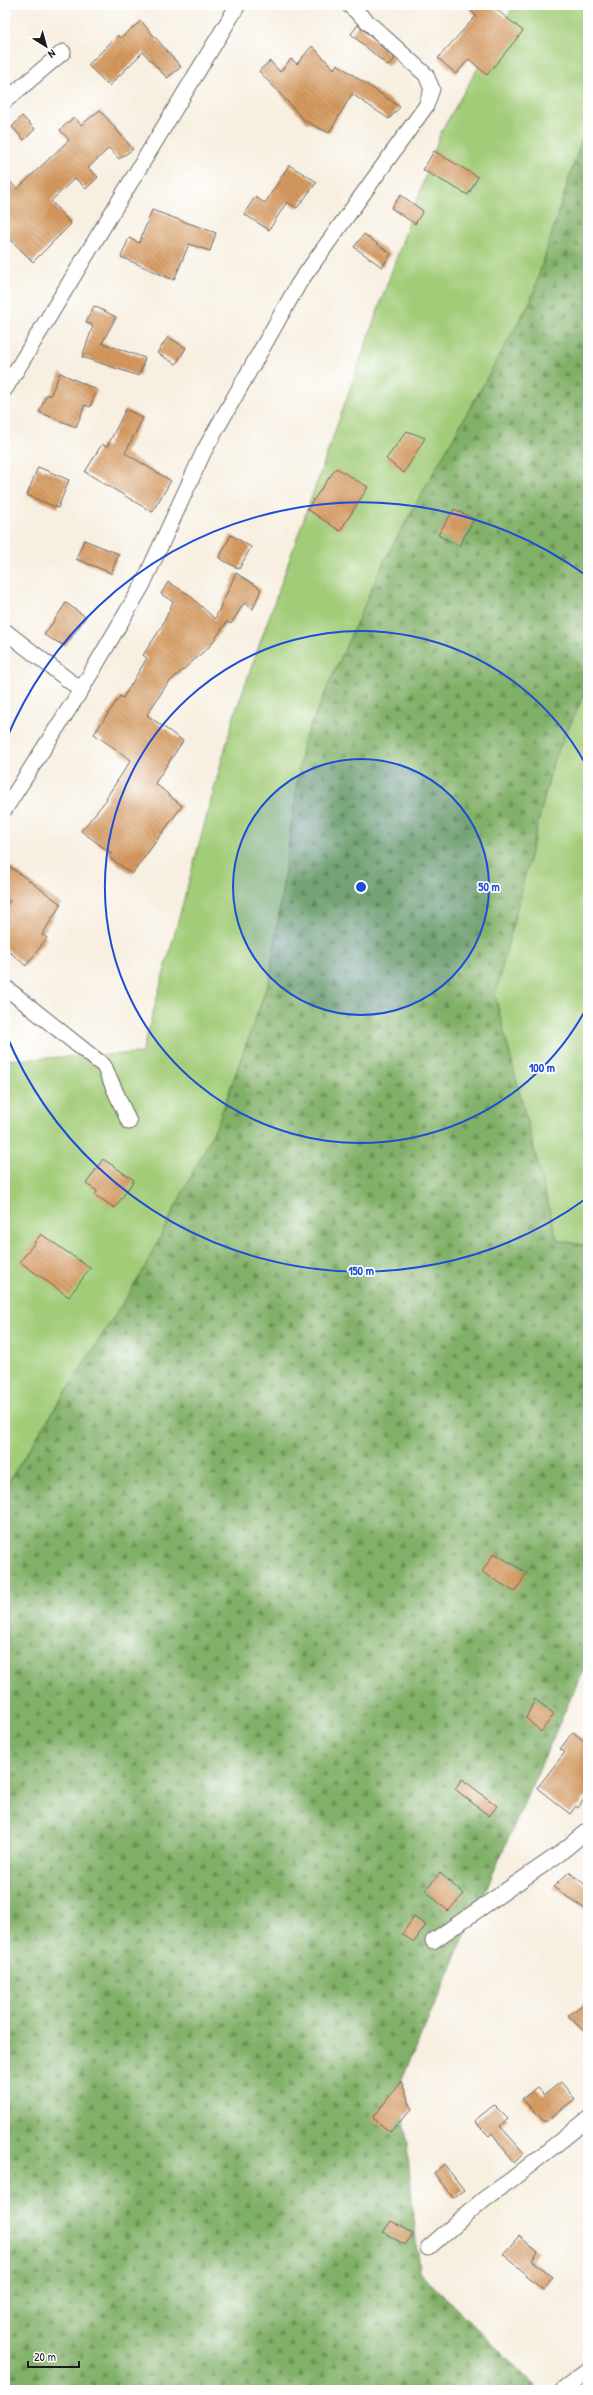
<svg xmlns="http://www.w3.org/2000/svg" width="593" height="2395" viewBox="0 0 593 2395" font-family="'Patrick Hand',sans-serif">
  <defs>
    <pattern id="forest-firs" width="22" height="20" patternUnits="userSpaceOnUse"><rect width="22" height="20" fill="#81b068"/><path d="M5 1l3.5 6h-7zM16 11l3.5 6h-7z" fill="#698e55"/></pattern>
    <pattern id="building-back-hatch" width="6" height="6" patternUnits="userSpaceOnUse"><rect width="6" height="6" fill="#d69a5e"/><path d="M-1 5l2 2M0 0l6 6M5-1l2 2" fill="none" stroke="#ad7d4d"/></pattern>
  </defs>
  <rect width="100%" height="100%" fill="#fff"/>
  <filter id="ink" filterUnits="userSpaceOnUse"><feTurbulence type="fractalNoise" baseFrequency=".025" numOctaves="2"/><feDisplacementMap in="SourceGraphic" scale="8" xChannelSelector="R" yChannelSelector="G"/><feConvolveMatrix kernelMatrix="1 2 1 2 8 2 1 2 1" color-interpolation-filters="sRGB"/></filter>
  <filter id="wash" filterUnits="userSpaceOnUse"><feTurbulence type="fractalNoise" baseFrequency=".012" numOctaves="4" result="noise"/><feDisplacementMap in="SourceGraphic" scale="16" xChannelSelector="R" yChannelSelector="G"/><feGaussianBlur stdDeviation="0.9" result="paint"/><feColorMatrix in="noise" values="0 0 0 0 0 0 0 0 0 0 0 0 0 0 0 0 0 1.4 0 .05"/><feComposite in="paint" operator="in"/></filter>
  <g filter="url(#wash)">
    <rect width="100%" height="100%" fill="#f7efe0"/>
    <!-- green -->
    <g fill="#a2cc78" stroke="#5f744a">
      <polygon points="514,5 588,5 588,127 580,144 531,300 387,555 303,742 270,978 218,1123 142,1273 5,1487 5,1060 142,1053 234,716 441,132"/>
      <polygon points="588,686 588,1246 557,1240 495,996 554,759"/>
    </g>
    <!-- forest -->
    <polygon fill="url(#forest-firs)" stroke="#4e6642" points="588,127 588,686 554,759 495,996 557,1240 588,1246 588,1659 401,2081 419,2272 540,2390 5,2390 5,1487 142,1273 218,1123 270,978 303,742 387,555 531,300 580,144"/>
    <g id="blocks">
      <!-- building -->
      <g fill="url(#building-back-hatch)">
        <polygon points="466,5 491,5 523,31 487,75 469,59 456,74 438,58 476,16"/>
        <polygon points="141,21 181,67 167,78 143,52 109,86 88,65 118,35 120,38"/>
        <polygon points="358,25 395,59 388,66 351,34"/>
        <polygon points="312,46 334,69 337,64 400,107 389,119 352,94 329,133 305,121 259,71 270,61 280,72 291,59 297,64"/>
        <polygon points="100,110 133,149 119,159 109,148 88,168 98,177 86,189 75,178 51,201 71,224 33,262 5,234 5,176 17,189 69,140 60,130 74,117 81,125"/>
        <polygon points="22,116 35,129 24,140 12,127"/>
        <polygon points="434,151 478,177 468,195 423,170"/>
        <polygon points="289,165 317,182 297,208 287,202 269,230 244,214 255,197 265,203"/>
        <polygon points="401,195 423,211 415,224 391,208"/>
        <polygon points="152,210 216,233 210,251 189,244 174,280 121,257 129,238 139,243"/>
        <polygon points="364,234 391,254 382,267 354,247"/>
        <polygon points="94,306 116,317 102,343 145,358 139,376 82,357 93,326 86,322"/>
        <polygon points="168,337 186,348 176,364 157,353"/>
        <polygon points="60,373 97,390 90,407 85,405 76,427 39,412 47,394 50,396"/>
        <polygon points="126,409 143,418 125,453 171,481 152,512 85,472 102,444 107,447"/>
        <polygon points="407,431 425,438 404,473 386,459"/>
        <polygon points="38,467 69,480 58,508 27,495"/>
        <polygon points="336,468 368,487 340,531 307,509"/>
        <polygon points="454,509 474,519 459,546 438,535"/>
        <polygon points="231,535 251,547 239,569 219,558"/>
        <polygon points="84,540 119,554 111,573 76,559"/>
        <polygon points="236,573 261,589 253,609 244,603 231,624 227,622 210,646 167,684 147,715 183,741 155,783 182,806 132,874 109,857 111,853 81,831 107,799 106,798 131,760 94,734 120,696 123,698 147,658 143,655 161,628 173,602 161,594 168,582 188,594 215,619"/>
        <polygon points="66,603 86,617 65,646 44,635"/>
        <polygon points="5,863 61,904 42,935 47,938 26,966 5,948 5,909 10,901 5,898"/>
        <polygon points="103,1159 134,1180 115,1208 95,1195 97,1191 86,1184"/>
        <polygon points="41,1234 90,1268 69,1297 20,1262"/>
        <polygon points="494,1553 527,1573 515,1592 482,1572"/>
        <polygon points="535,1699 554,1714 541,1732 526,1718"/>
        <polygon points="573,1732 588,1744 588,1793 578,1808 576,1806 570,1814 537,1788 565,1752 560,1749"/>
        <polygon points="462,1779 497,1806 489,1816 455,1789"/>
        <polygon points="569,1872 588,1887 588,1911 553,1887"/>
        <polygon points="440,1873 464,1894 448,1911 425,1890"/>
        <polygon points="414,1917 426,1925 414,1942 402,1934"/>
        <polygon points="588,2001 588,2036 568,2015"/>
        <polygon points="401,2081 412,2109 390,2132 373,2118"/>
        <polygon points="561,2082 575,2099 545,2122 522,2099 537,2088 544,2095"/>
        <polygon points="494,2105 508,2119 500,2126 524,2153 514,2163 492,2133 489,2136 474,2121"/>
        <polygon points="444,2164 464,2190 453,2198 434,2173"/>
        <polygon points="391,2221 413,2234 405,2245 383,2232"/>
        <polygon points="519,2236 538,2252 532,2260 553,2277 543,2290 525,2276 526,2274 503,2254"/>
      </g>
    </g>
  </g>
  <g filter="url(#ink)">
    <use href="#blocks" fill-opacity="0" stroke="#696661" stroke-width="1"/>
    <g fill="none" stroke-linecap="round" stroke-linejoin="round">
      <!-- street casing -->
      <g stroke="#696661" stroke-width="17">
        <g id="street">
          <polyline points="5,101 63,52"/>
          <polyline points="5,389 238,5"/>
          <polyline points="5,631 81,690"/>
          <polyline points="5,809 81,690 142,586 204,451 299,283 426,106 432,89 426,75 349,5"/>
          <polyline points="5,987 104,1066 129,1122"/>
          <polyline points="433,1941 559,1854 588,1830"/>
          <polyline points="428,2248 484,2199 511,2180 588,2119"/>
          <polyline points="563,2390 588,2371"/>
        </g>
      </g>
      <!-- street -->
      <use href="#street" stroke="#fff" stroke-width="15"/>
    </g>
  </g>
  <!-- distance rings -->
  <circle cx="361" cy="887" r="128" fill="#1d4ed8" fill-opacity=".12"/>
  <g fill="none" stroke="#1d4ed8" stroke-width="2">
    <circle cx="361" cy="887" r="128"/>
    <path d="M587 1007A256 256 0 1 1 587 767"/>
    <path d="M587 1198A384 384 0 0 1 6 1034M6 740A384 384 0 0 1 587 576"/>
  </g>
  <circle cx="361" cy="887" r="6" fill="#1d4ed8" stroke="#fff" stroke-width="2"/>
  <g font-size="12" text-anchor="middle" font-weight="bold" fill="#1d4ed8" stroke="#fff" stroke-width="3.5" stroke-linejoin="round" paint-order="stroke">
    <text x="489" y="891">50 m</text>
    <text x="542" y="1072">100 m</text>
    <text x="361" y="1275">150 m</text>
  </g>
  <!-- margin -->
  <rect width="593" height="2395" fill="none" stroke="#fff" stroke-width="20"/>
  <!-- north arrow -->
  <g transform="translate(46 46) rotate(143)" stroke="#ffffff" stroke-width="3" paint-order="stroke">
  <path d="M0-3L7 15L0 10L-7 15Z" fill="#1c1c1c"/>
  <text y="-6" font-size="11" font-weight="bold" text-anchor="middle" fill="#1c1c1c">N</text>
  </g>
  <!-- scale -->
  <path d="M28 2361v6h51v-6" fill="none" stroke="#1c1c1c" stroke-width="2"/>
  <text x="34" y="2361" font-size="12" fill="#1c1c1c" stroke="#ffffff" stroke-width="3" paint-order="stroke">20 m</text>
</svg>
